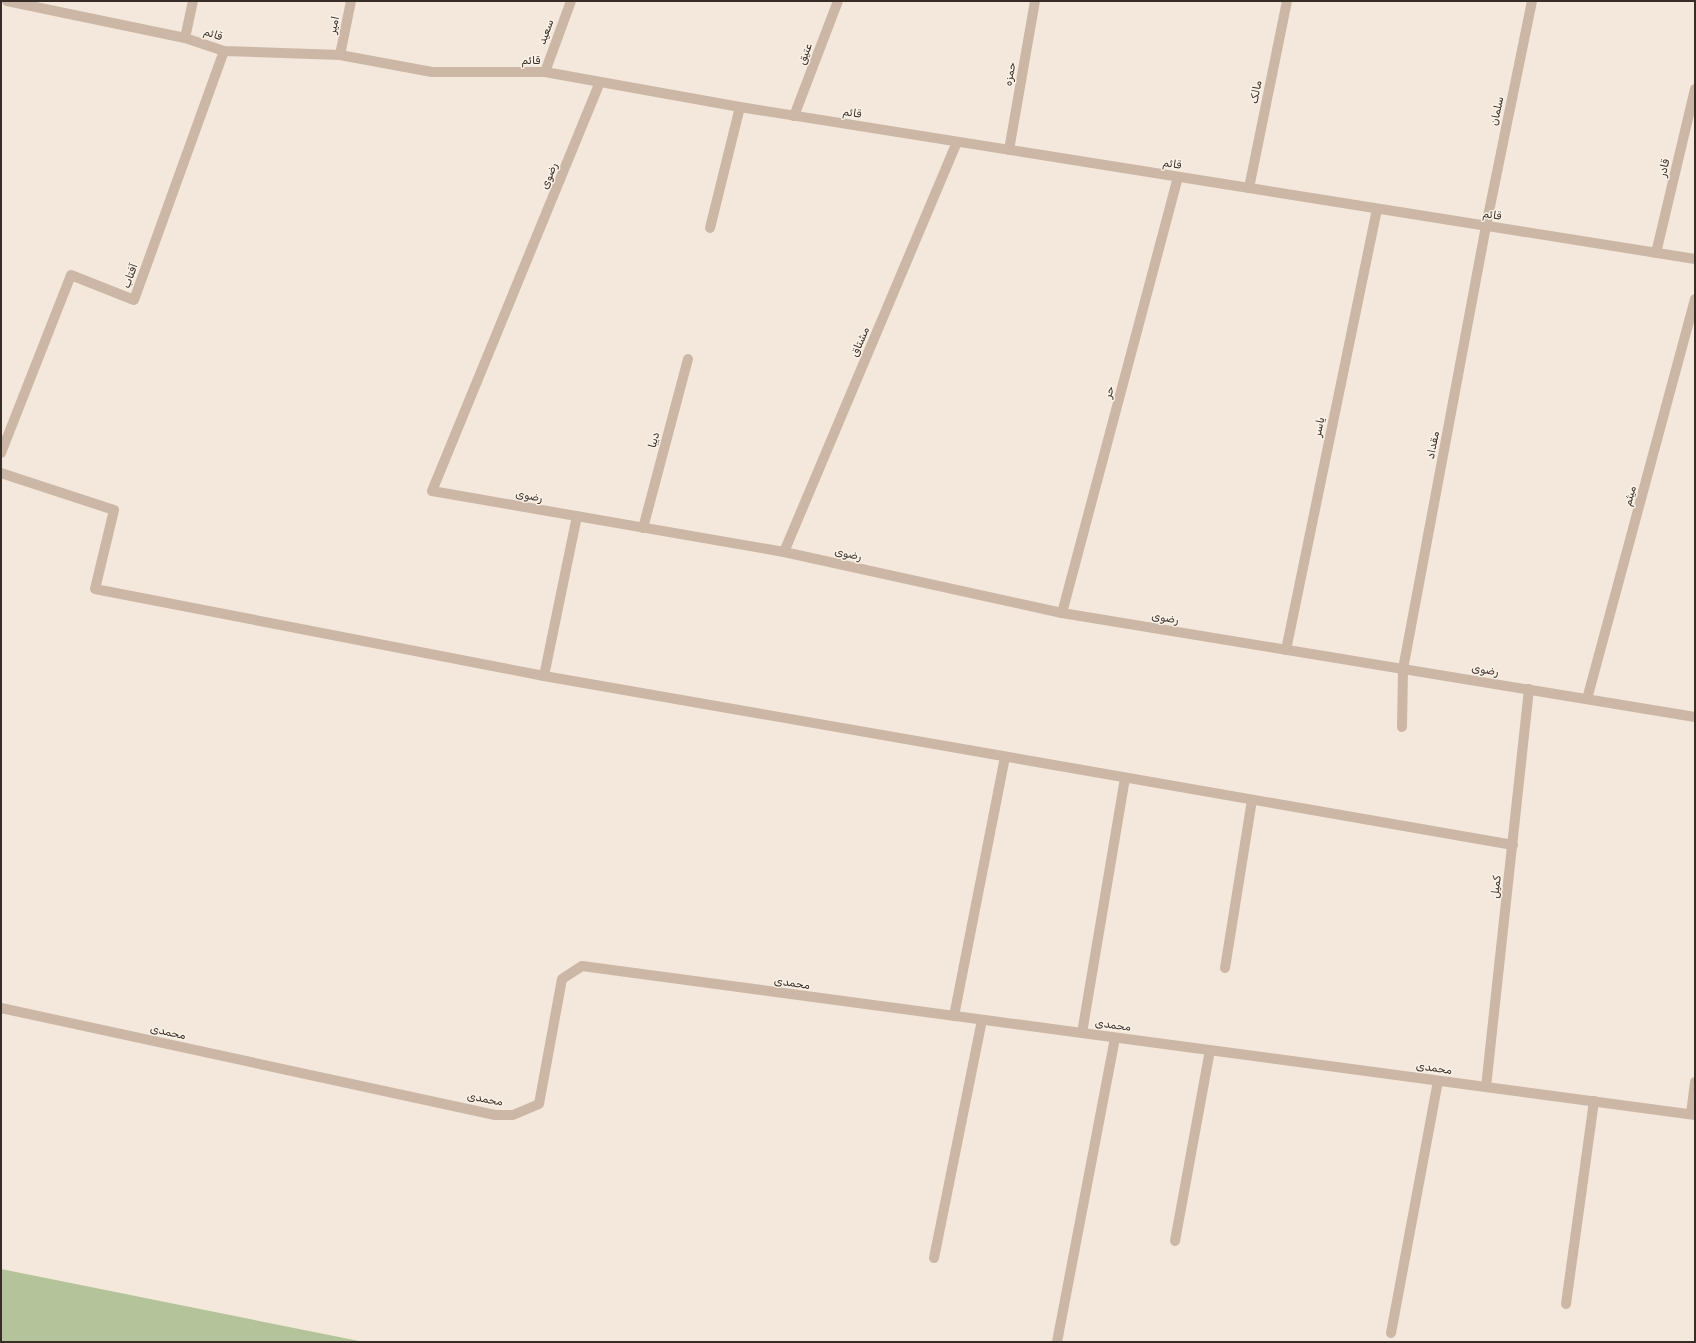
<svg xmlns="http://www.w3.org/2000/svg" width="1696" height="1343" viewBox="0 0 1696 1343" font-family="Rubik,'Noto Naskh Arabic',sans-serif">
  <rect width="100%" height="100%" fill="#f3e8db"/>
  <!-- green -->
  <polygon fill="#b5c39a" points="1,1269 364,1342 1,1342"/>
  <g fill="none" stroke-linecap="round" stroke-linejoin="round">
    <!-- service -->
    <g stroke="#ccb7a6" stroke-width="10">
      <polyline points="340,55 351,1"/>
      <polyline points="794,116 838,1"/>
      <polyline points="1009,150 1035,1"/>
      <polyline points="710,228 740,107"/>
      <polyline points="1,453 71,275 134,300 224,51"/>
      <polyline points="1,473 114,510 95,589 544,676"/>
      <polyline points="577,516 544,676 1513,845"/>
      <polyline points="1402,727 1403,669"/>
      <polyline points="1125,778 1082,1033 1695,1115"/>
      <polyline points="1225,968 1252,800"/>
      <polyline points="954,1016 1005,757"/>
      <polyline points="1486,1087 1529,689"/>
      <polyline points="1175,1241 1210,1050"/>
      <polyline points="934,1258 982,1020"/>
      <polyline points="1566,1304 1594,1101"/>
      <polyline points="1391,1333 1438,1081"/>
      <polyline points="1057,1342 1115,1038"/>
    </g>
    <!-- minor -->
    <g stroke="#ccb7a6" stroke-width="10">
      <polyline points="185,38 193,1"/>
      <polyline points="545,72 571,1"/>
      <polyline points="600,82 432,491 784,552 1062,613 1695,717"/>
      <polyline points="1249,188 1287,1"/>
      <polyline points="1656,253 1695,89"/>
      <polyline points="643,528 688,359"/>
      <polyline points="784,552 957,142"/>
      <polyline points="1062,613 1178,177"/>
      <polyline points="1286,650 1377,209"/>
      <polyline points="1403,669 1486,226 1532,1"/>
      <polyline points="1587,699 1695,299"/>
      <polyline points="1,1008 495,1115 513,1115 539,1104 562,979 582,966 1082,1033"/>
      <polyline points="1691,1114 1695,1082"/>
    </g>
    <!-- tertiary -->
    <polyline stroke="#ccb7a6" stroke-width="10" points="7,1 185,38 224,51 340,55 432,72 545,72 740,107 1695,259"/>
  </g>
  <g text-anchor="middle" dominant-baseline="central" stroke-width="3" stroke-linejoin="round" paint-order="stroke">
    <!-- street labels -->
    <g font-size="11" fill="#382c27" stroke="#faf2e7">
      <text transform="translate(334 25) rotate(-78)">امیر</text>
      <text transform="translate(546 32) rotate(-70)">سعید</text>
      <text transform="translate(213 34) rotate(18)">قائم</text>
      <text transform="translate(805 54) rotate(-69)">عتیق</text>
      <text x="531" y="60">قائم</text>
      <text transform="translate(1010 74) rotate(-80)">حمزه</text>
      <text transform="translate(1256 92) rotate(-79)">مالک</text>
      <text transform="translate(1497 111) rotate(-78)">سلمان</text>
      <text transform="translate(852 113) rotate(9)">قائم</text>
      <text transform="translate(1172 164) rotate(9)">قائم</text>
      <text transform="translate(1664 168) rotate(-77)">قادر</text>
      <text transform="translate(549 176) rotate(-68)">رضوی</text>
      <text transform="translate(1492 215) rotate(9)">قائم</text>
      <text transform="translate(130 276) rotate(-70)">آفتاب</text>
      <text transform="translate(860 342) rotate(-67)">مشتاق</text>
      <text transform="translate(1109 392) rotate(-75)">حر</text>
      <text transform="translate(1319 427) rotate(-78)">یاسر</text>
      <text transform="translate(654 440) rotate(-75)">دیبا</text>
      <text transform="translate(1433 445) rotate(-79)">مقداد</text>
      <text transform="translate(529 496) rotate(10)">رضوی</text>
      <text transform="translate(1630 496) rotate(-75)">میثم</text>
      <text transform="translate(848 554) rotate(12)">رضوی</text>
      <text transform="translate(1165 618) rotate(9)">رضوی</text>
      <text transform="translate(1485 670) rotate(9)">رضوی</text>
      <text transform="translate(1496 887) rotate(-84)">کمیل</text>
      <text transform="translate(792 983) rotate(8)">محمدی</text>
      <text transform="translate(1113 1025) rotate(7)">محمدی</text>
      <text transform="translate(168 1032) rotate(12)">محمدی</text>
      <text transform="translate(1434 1068) rotate(8)">محمدی</text>
      <text transform="translate(485 1099) rotate(10)">محمدی</text>
    </g>
  </g>
  <!-- border -->
  <rect width="1696" height="1343" fill="none" stroke="#382c27" stroke-width="4"/>
</svg>
